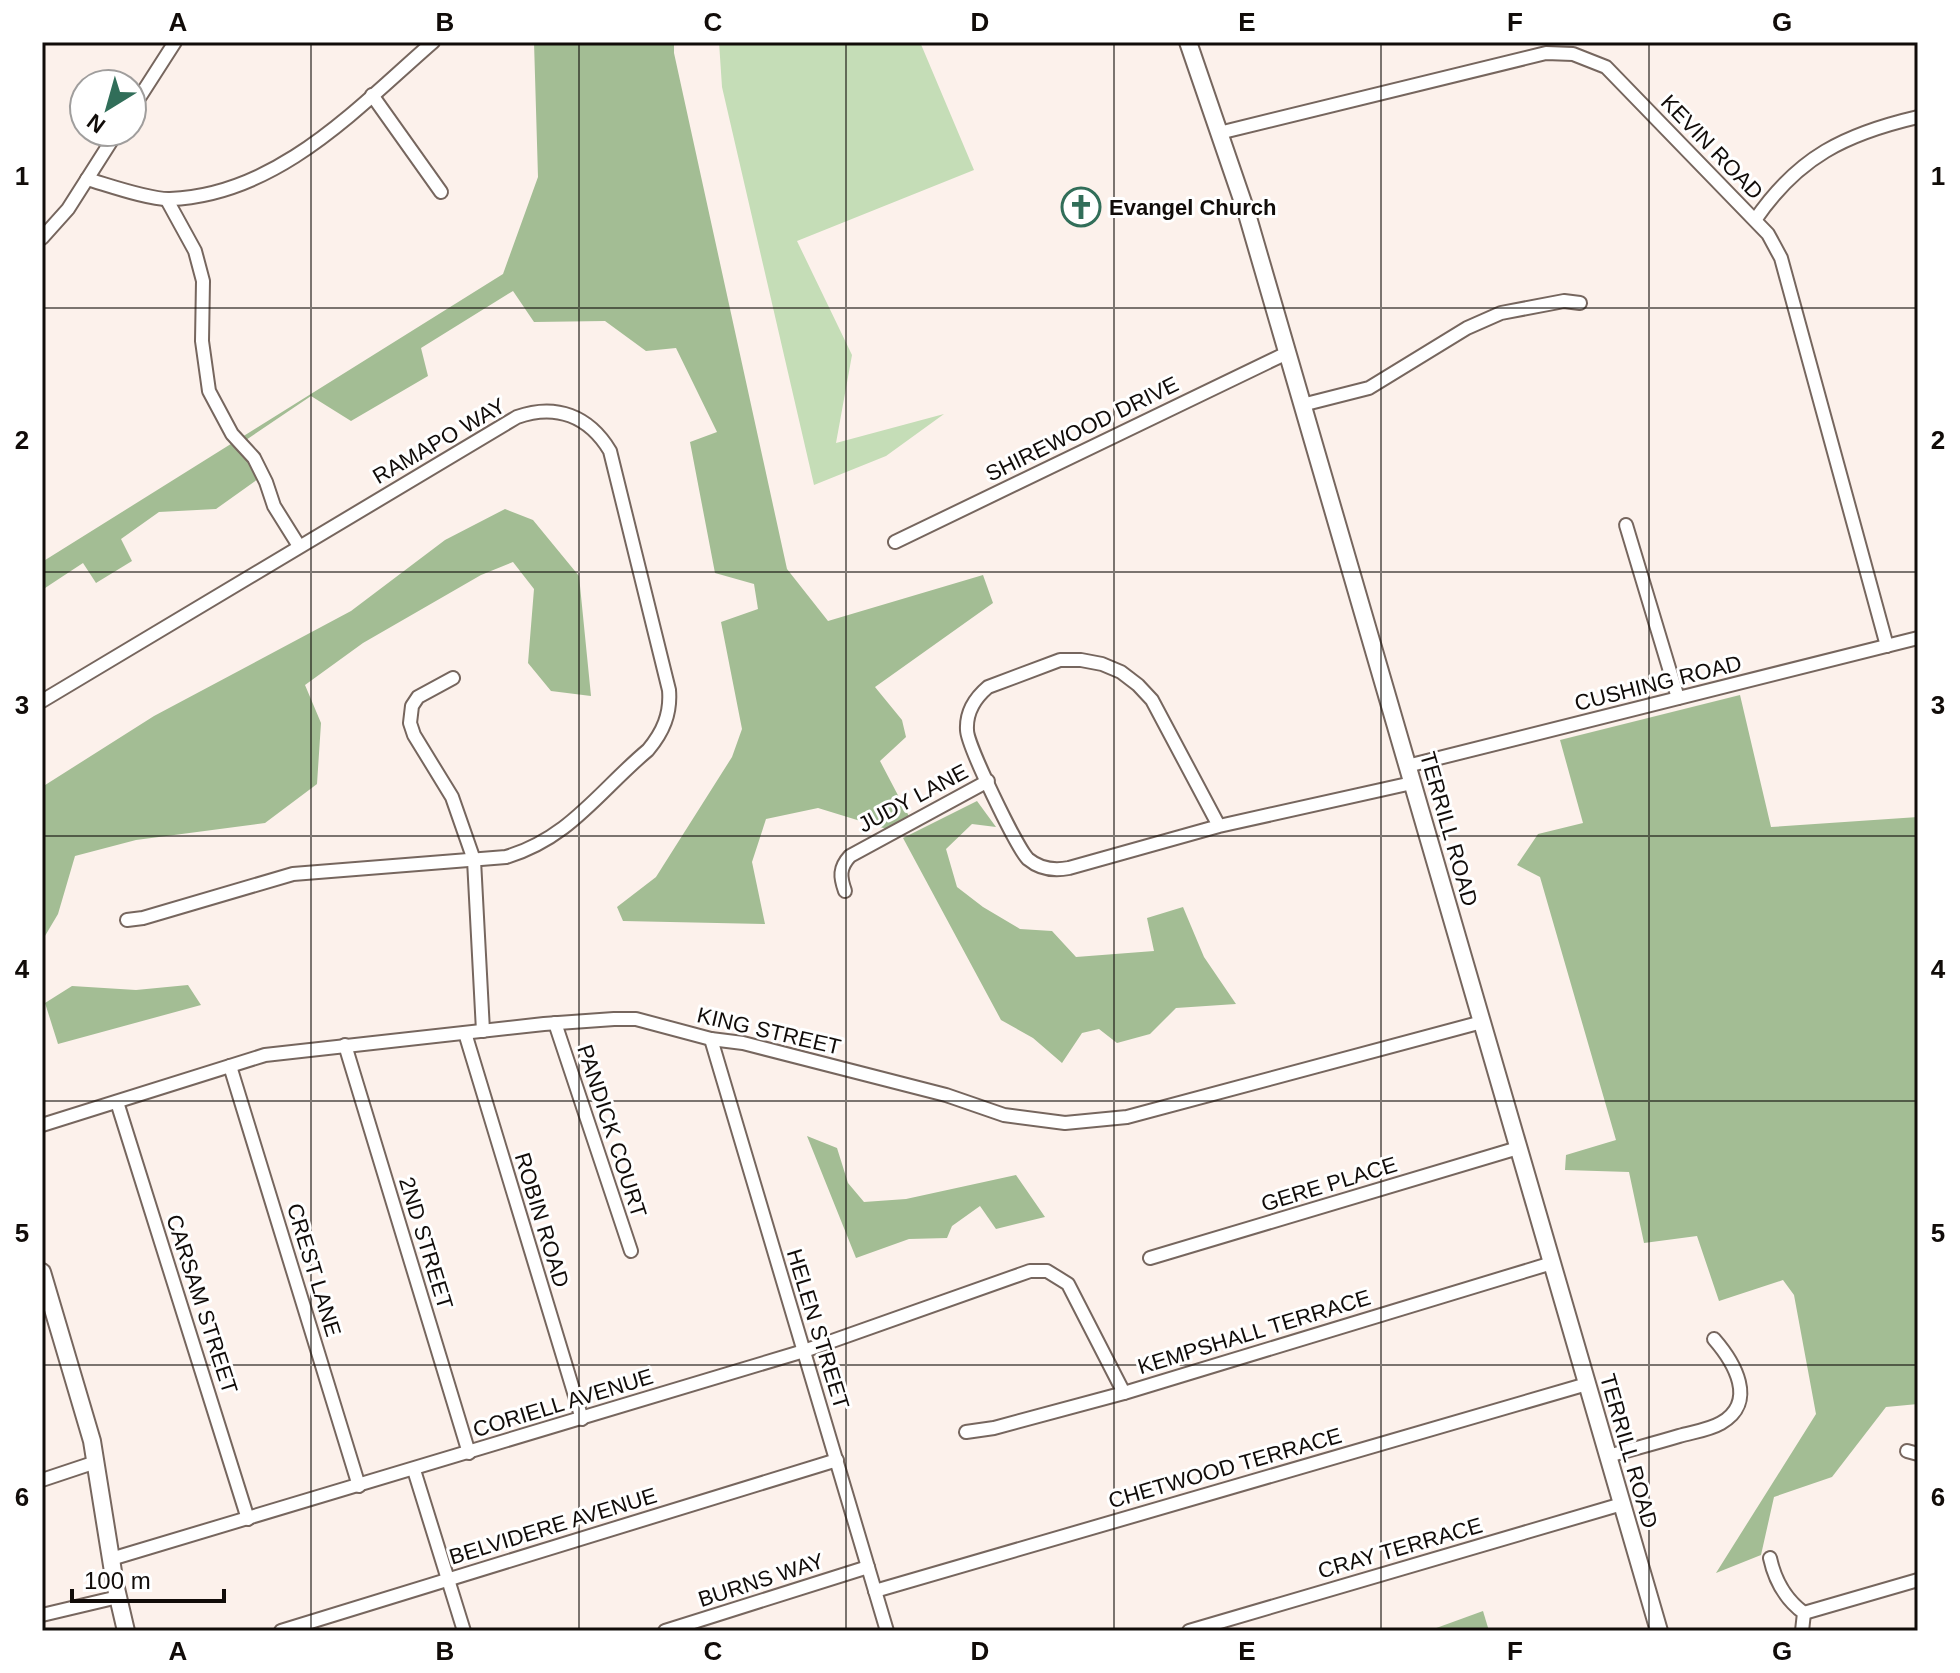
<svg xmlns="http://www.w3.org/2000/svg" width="1960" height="1673" viewBox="0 0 1960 1673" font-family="Helvetica,sans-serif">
  <rect width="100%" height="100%" fill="#fcf1eb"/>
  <!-- green -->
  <polygon fill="#c5ddb7" points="719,42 920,42 974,170 797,241 852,355 836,443 944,414 886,456 814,485 722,87"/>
  <!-- forest -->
  <g fill="#a3bd94">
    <polygon points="534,42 674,42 674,53 787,569 828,621 983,575 993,603 875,687 902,720 906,737 880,761 912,822 893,831 818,808 766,819 752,862 765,924 623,921 617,907 656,877 732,757 742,729 721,622 758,609 754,584 715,573 690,442 717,432 676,348 646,351 605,321 534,322 513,291 421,348 428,376 351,421 311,396 243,442 265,474 216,509 159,512 121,539 132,561 96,583 83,563 42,590 42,562 503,274 538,177"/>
    <polygon points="505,509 533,520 579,576 591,696 551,691 528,663 534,589 513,562 481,575 363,643 305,685 321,723 317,784 265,823 136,840 75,856 58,914 42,941 42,787 154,716 351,611 445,540"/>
    <polygon points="1740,695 1771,827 1918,817 1918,1404 1886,1407 1832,1477 1774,1497 1761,1555 1716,1573 1816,1414 1794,1295 1783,1280 1719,1301 1697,1236 1644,1243 1629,1172 1565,1170 1566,1155 1616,1140 1540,877 1517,865 1538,834 1583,823 1560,740"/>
    <polygon points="977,801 996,827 972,824 946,849 957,887 983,907 1020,929 1052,931 1076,957 1154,951 1147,918 1183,907 1204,957 1236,1004 1176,1008 1150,1034 1117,1043 1099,1029 1082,1033 1062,1063 1033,1038 1001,1020 903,838"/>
    <polygon points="188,985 201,1005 58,1044 45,1003 72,986 136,990"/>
    <polygon points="807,1136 837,1148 848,1183 864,1202 906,1199 1016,1175 1045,1217 996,1229 980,1206 952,1226 947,1238 909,1239 856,1258"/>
    <polygon points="1483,1611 1489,1631 1428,1631"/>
  </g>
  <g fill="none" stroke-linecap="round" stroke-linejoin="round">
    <!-- street casing -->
    <g stroke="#76665e" stroke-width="16">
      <g id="street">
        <polyline points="372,95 441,192"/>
        <polyline points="132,109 175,42"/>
        <polyline points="1219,133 1546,53 1573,54 1606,67 1768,234 1781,258 1887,646"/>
        <path d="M87,179c21,6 63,21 83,20 108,-4 187,-91 263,-157"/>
        <polyline points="167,200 195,251 203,281 202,341 209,391 232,434 254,458 266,482 274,506 299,546"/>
        <path d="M1755,220c43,-63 90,-86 163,-103"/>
        <polyline points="42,238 68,209 117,132"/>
        <polyline points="1302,405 1369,388 1467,328 1501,313 1564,301 1580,303"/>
        <polyline points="1626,525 1678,698"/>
        <polyline points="895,542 1287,353"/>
        <polyline points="453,678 418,697 412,706 410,723 414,735 452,797 474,860 483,1031"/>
        <path d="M42,701l475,-284c39,-14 72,-1 93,34l59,239c2,24 -6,42 -21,60 -49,41 -78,88 -142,107l-213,17 -150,44 -16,2"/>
        <polyline points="1407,766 1918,638"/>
        <path d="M1219,826l-67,-126 -14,-15 -17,-13 -19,-8 -21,-4h-21l-72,27c-13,11 -22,25 -21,43 0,15 50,118 61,129 12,10 26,12 41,9l150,-42 193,-43"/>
        <path d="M845,891c-5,-14 -6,-23 5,-35l138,-75"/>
        <polyline points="555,1023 631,1251"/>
        <polyline points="465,1033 582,1419"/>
        <polyline points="711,1039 887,1631"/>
        <polyline points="345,1045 469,1453"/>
        <polyline points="230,1066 359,1486"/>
        <polyline points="117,1102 248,1519"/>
        <polyline points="42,1125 265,1055 544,1024 614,1019 636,1019 711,1039 743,1043 946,1095 1004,1115 1065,1123 1127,1117 1482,1022"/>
        <polyline points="1150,1258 1518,1148"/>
        <polyline points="966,1432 994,1428 1124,1393 1552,1263"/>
        <polyline points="1907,1451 1918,1454"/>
        <path d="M1608,1456c24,-7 48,-13 71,-20 14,-4 30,-6 42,-13 37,-21 13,-61 -7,-84"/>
        <polyline points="414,1470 464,1631"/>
        <polyline points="42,1480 96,1462"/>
        <path d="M1770,1558c5,23 15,41 34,55l-2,18"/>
        <polyline points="111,1559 804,1351 1030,1271 1047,1271 1068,1284 1124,1393"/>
        <polyline points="875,1591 1587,1384"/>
        <polyline points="1804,1613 1918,1580"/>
        <polyline points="42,1615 118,1597"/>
        <polyline points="281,1631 837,1460"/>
        <polyline points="665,1631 868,1567"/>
        <polyline points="1189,1631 1622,1504"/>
      </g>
    </g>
    <!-- secondary casing -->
    <g stroke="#76665e" stroke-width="20">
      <g id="secondary">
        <polyline points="1188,42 1247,214 1659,1631"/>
        <polyline points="42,1272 92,1441 115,1584 126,1631"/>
      </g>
    </g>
    <!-- street -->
    <use href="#street" stroke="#fff" stroke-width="12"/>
    <!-- secondary -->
    <use href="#secondary" stroke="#fff" stroke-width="16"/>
  </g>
  <!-- grid -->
  <path fill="none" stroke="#110c09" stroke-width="2" stroke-opacity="0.55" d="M311,42v1589M579,42v1589M846,42v1589M1114,42v1589M1381,42v1589M1649,42v1589M42,308h1876M42,572h1876M42,836h1876M42,1101h1876M42,1365h1876"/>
  <!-- icons -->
  <defs>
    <g id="church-ring" transform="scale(2)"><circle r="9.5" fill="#fff" stroke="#316e59" stroke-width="1.5"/><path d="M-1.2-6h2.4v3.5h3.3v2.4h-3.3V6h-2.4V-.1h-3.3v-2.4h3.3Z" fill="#316e59"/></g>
  </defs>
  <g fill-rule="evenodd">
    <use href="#church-ring" x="1081" y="207"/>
  </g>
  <g text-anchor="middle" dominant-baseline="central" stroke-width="6" stroke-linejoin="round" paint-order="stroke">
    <!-- street labels -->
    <g font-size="22" fill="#110c09" stroke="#fff">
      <text transform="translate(1712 147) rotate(46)">KEVIN ROAD</text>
      <text transform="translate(1082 429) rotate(-26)">SHIREWOOD DRIVE</text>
      <text transform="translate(439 441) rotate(-30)">RAMAPO WAY</text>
      <text transform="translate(1658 683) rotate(-14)">CUSHING ROAD</text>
      <text transform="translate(913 798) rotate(-28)">JUDY LANE</text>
      <text transform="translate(1449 829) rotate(74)">TERRILL ROAD</text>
      <text transform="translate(769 1031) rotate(13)">KING STREET</text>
      <text transform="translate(612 1131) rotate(72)">PANDICK COURT</text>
      <text transform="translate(1329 1184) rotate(-17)">GERE PLACE</text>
      <text transform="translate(542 1220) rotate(73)">ROBIN ROAD</text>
      <text transform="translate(426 1243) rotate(73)">2ND STREET</text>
      <text transform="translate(314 1270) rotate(73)">CREST LANE</text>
      <text transform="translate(202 1304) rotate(72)">CARSAM STREET</text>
      <text transform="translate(818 1329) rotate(73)">HELEN STREET</text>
      <text transform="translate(1254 1332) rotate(-17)">KEMPSHALL TERRACE</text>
      <text transform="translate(563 1403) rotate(-17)">CORIELL AVENUE</text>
      <text transform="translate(1629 1451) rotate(74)">TERRILL ROAD</text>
      <text transform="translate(1225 1468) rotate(-16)">CHETWOOD TERRACE</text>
      <text transform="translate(553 1526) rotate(-17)">BELVIDERE AVENUE</text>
      <text transform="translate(1400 1548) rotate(-16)">CRAY TERRACE</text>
      <text transform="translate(761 1580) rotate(-18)">BURNS WAY</text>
    </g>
    <!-- poi labels -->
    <g font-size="22" font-weight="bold" fill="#110c09" stroke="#fff" text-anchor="start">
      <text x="1109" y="207">Evangel Church</text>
    </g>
  </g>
  <!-- border -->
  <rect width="1960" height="1673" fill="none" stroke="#ffffff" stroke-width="88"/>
  <!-- north arrow -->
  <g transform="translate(108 108) rotate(217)"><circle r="38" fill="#ffffff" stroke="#a09e9d" stroke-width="2"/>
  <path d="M0-6L14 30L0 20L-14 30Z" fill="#316e59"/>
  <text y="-12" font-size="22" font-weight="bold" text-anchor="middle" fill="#110c09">N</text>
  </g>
  <!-- scale -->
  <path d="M72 1589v12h152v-12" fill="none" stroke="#110c09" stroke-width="4"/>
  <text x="84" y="1589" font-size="24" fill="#110c09" stroke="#ffffff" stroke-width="6" paint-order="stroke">100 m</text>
  <rect x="44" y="44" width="1872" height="1585" fill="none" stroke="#110c09" stroke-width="3"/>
  <g font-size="26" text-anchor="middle" font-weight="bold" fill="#110c09">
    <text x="178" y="31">A</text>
    <text x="445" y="31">B</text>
    <text x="713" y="31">C</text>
    <text x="980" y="31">D</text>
    <text x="1247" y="31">E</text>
    <text x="1515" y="31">F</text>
    <text x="1782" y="31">G</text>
    <text x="22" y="185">1</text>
    <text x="1938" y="185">1</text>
    <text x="22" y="449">2</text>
    <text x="1938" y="449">2</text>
    <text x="22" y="714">3</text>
    <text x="1938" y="714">3</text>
    <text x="22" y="978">4</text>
    <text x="1938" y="978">4</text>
    <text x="22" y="1242">5</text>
    <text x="1938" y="1242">5</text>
    <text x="22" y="1506">6</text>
    <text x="1938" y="1506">6</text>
    <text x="178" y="1660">A</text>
    <text x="445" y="1660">B</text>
    <text x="713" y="1660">C</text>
    <text x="980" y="1660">D</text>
    <text x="1247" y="1660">E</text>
    <text x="1515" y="1660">F</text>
    <text x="1782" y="1660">G</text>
  </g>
</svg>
